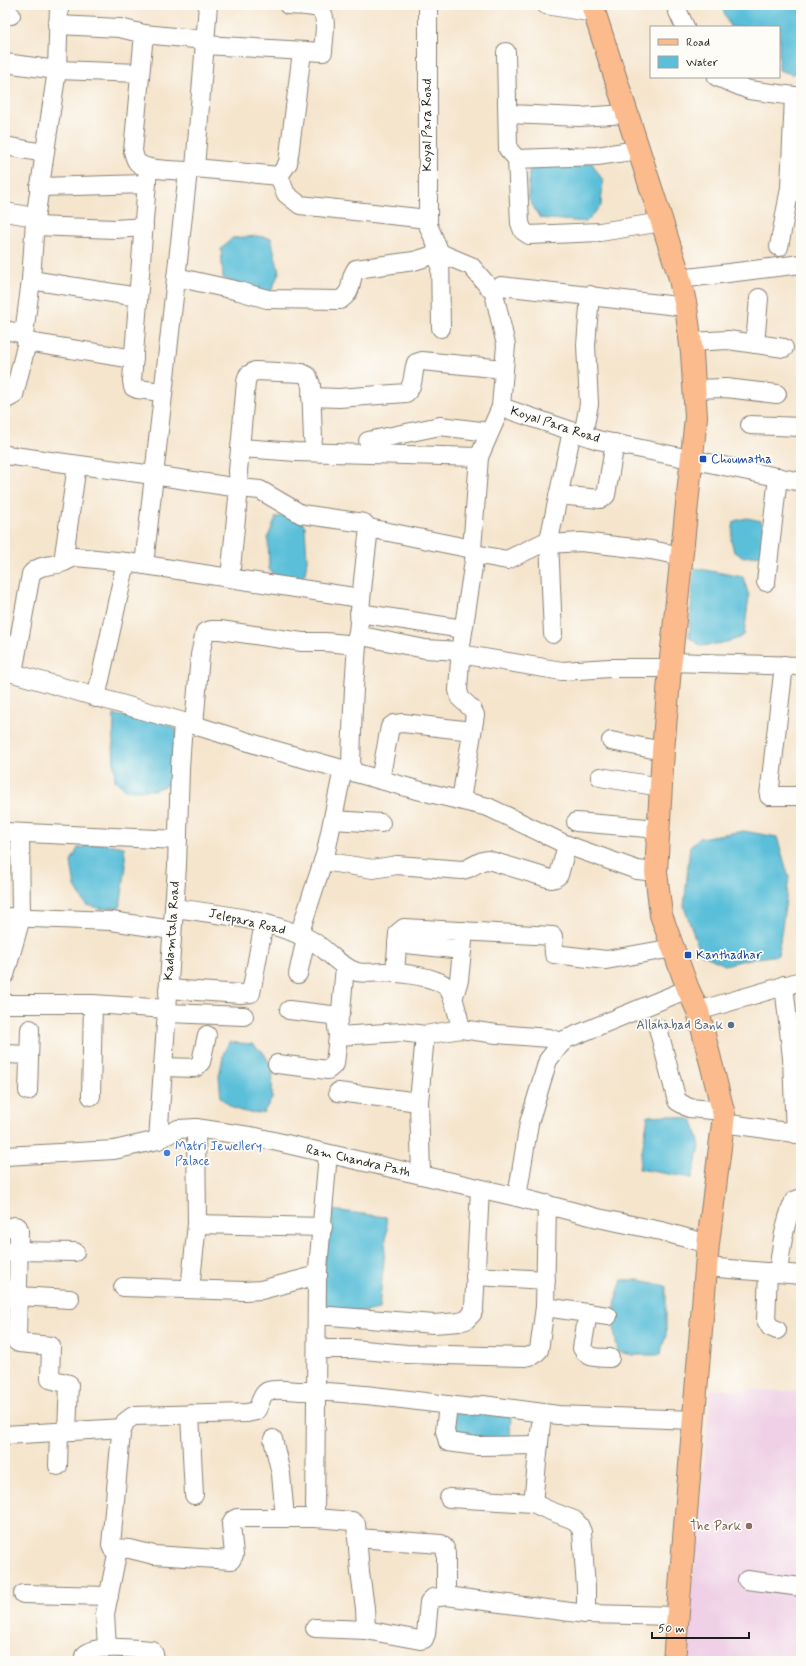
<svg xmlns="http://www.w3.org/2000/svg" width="806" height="1666" viewBox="0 0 806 1666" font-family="Mynerve,sans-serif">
  <rect width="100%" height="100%" fill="#fdfcf7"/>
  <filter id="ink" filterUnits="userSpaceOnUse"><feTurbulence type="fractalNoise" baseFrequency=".025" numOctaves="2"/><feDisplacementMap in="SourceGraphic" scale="8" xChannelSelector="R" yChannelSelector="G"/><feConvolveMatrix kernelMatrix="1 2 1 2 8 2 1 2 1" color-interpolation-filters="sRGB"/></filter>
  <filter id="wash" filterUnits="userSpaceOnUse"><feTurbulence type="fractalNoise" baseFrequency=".012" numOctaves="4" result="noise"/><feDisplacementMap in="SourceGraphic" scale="16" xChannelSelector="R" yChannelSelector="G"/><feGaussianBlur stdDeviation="0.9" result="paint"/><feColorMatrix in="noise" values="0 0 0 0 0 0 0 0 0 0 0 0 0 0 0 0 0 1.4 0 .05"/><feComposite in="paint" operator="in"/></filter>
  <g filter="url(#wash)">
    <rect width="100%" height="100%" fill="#f5e5cd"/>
    <!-- built -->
    <polygon fill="#efd0e6" points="711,1389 801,1391 801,1661 685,1661"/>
    <!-- water -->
    <g fill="#5bbfd9" stroke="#3c6e7a">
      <polygon points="721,5 801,5 801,73 791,74 779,70 779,27 730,27"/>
      <polygon points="592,163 603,181 601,206 586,222 540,218 528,198 529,172 533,165"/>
      <polygon points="257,236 271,238 279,272 272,290 257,292 223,278 221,249 232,238"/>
      <polygon points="285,516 297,516 305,526 307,560 305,574 299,581 277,579 269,569 268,537 276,517"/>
      <polygon points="747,518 761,521 768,538 763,555 744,557 734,552 731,539 734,521"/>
      <path d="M694,568l49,9 6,19 -5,39c-13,8 -28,9 -43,11l-12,-9z"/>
      <polygon points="114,715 163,722 177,730 171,783 154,790 126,790 115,780 113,745"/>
      <polygon points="744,831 777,837 789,878 778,955 745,960 725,965 701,954 684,907 690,846 699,838"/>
      <polygon points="101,843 124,847 126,866 120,907 102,909 86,905 75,887 71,862 78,848"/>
      <path d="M229,1042l23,2 11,8 10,17 -1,30 -9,14c-21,-1 -26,0 -42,-15l-2,-22 5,-24z"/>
      <polygon points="669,1115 693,1120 700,1146 692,1178 639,1169 648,1116"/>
      <polygon points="332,1210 386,1217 387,1229 379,1309 369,1311 324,1313 322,1277"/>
      <path d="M622,1280h18l26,6v49l-6,20h-26l-16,-3c-6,-25 -6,-48 4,-72z"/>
      <polygon points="451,1409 511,1415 510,1440 460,1442 451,1433"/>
    </g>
  </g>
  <g filter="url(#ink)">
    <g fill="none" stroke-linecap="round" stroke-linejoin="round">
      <!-- minor casing -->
      <g stroke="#888074" stroke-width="20">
        <g id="minor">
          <polyline points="59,5 57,70 35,220 31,280 24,334 27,342 134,359"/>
          <polyline points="428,5 428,225 440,253 471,266 494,293 506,345 501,407 479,457 472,549 475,554 461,645 458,690 460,698 472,709 475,715 461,800"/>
          <polyline points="546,5 594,13"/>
          <polyline points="675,5 685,27"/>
          <polyline points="5,14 11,15"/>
          <polyline points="57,25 120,28 144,34 205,40"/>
          <path d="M144,34l-11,117c1,4 2,9 5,12 10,8 37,7 50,8"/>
          <path d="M204,45l119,7c0,-11 7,-39 -6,-44 -9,-3 -20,-2 -29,-3"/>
          <polyline points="506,52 508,149 517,159"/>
          <polyline points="5,63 57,70 140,73"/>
          <polyline points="717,77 749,90 794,96 801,96"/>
          <polyline points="508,114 580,117 627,114"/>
          <polyline points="5,146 44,153"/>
          <polyline points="638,150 597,156 517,159 520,223 523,231 529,235 600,232 662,222"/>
          <polyline points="148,168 132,381 133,387 137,389 162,392"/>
          <polyline points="195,168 279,176 286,194 300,205 427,219"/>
          <polyline points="279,176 288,163 302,52"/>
          <polyline points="39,187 147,184"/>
          <polyline points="5,212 35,217"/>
          <polyline points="35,226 115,229 144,227"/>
          <polyline points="779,247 790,188 794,96"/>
          <path d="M176,277l63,14 28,8 73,1c16,-11 7,-18 16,-31l58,-8 26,-8 1,75"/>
          <polyline points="680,279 801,264"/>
          <polyline points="31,280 138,297"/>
          <polyline points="494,293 501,286 686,307"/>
          <polyline points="5,330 24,334"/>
          <polyline points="691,342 728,340 784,348"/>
          <polyline points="755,344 759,298"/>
          <polyline points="694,389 726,388 777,394"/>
          <path d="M311,397l28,1 67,-5c9,-8 6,-20 10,-30l6,-2 82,8"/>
          <polyline points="5,400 14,395 27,342"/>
          <polyline points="501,407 598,440 801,482"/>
          <polyline points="750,425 801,427"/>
          <polyline points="583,435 589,404 586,345 590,295"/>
          <polyline points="368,441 440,426 489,432"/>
          <polyline points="241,448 296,452 479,457"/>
          <polyline points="6,455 153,475 239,488 260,490 301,514 364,523 369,528 472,549"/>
          <polyline points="558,495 600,499 603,498 606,495 615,443"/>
          <polyline points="549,540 553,634"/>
          <polyline points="549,544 581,542 651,550 682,556"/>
          <polyline points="475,554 507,560 549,540 572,431"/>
          <polyline points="63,562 77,465"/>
          <polyline points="144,565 188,171 195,168 208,5"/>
          <polyline points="230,578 239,488 238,471 246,382 248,375 255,371 302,373 308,376 311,385 313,439"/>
          <polyline points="766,582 778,477"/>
          <polyline points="359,613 463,629"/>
          <polyline points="357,635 425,649 460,651"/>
          <polyline points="460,654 562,671 610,668 670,668"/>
          <polyline points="671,662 801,666"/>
          <polyline points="784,665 769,796 801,796"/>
          <polyline points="5,669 13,673 194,725 274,750 417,790 488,807 567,845 637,870 656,872"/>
          <path d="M13,673l18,-99c9,-11 22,-7 33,-12 4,-2 7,-4 12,-5l50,5 234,36"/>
          <polyline points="96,698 126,562"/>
          <polyline points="194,725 200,655 205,632 211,630 220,630 302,642 325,642 357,645"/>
          <polyline points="611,741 663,751"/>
          <path d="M351,771c1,-81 8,-162 18,-243"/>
          <polyline points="600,777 661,787"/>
          <polyline points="380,780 390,727 394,724 403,723 472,731"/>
          <polyline points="333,820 381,823"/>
          <polyline points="576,822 659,829"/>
          <polyline points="5,832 178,840"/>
          <path d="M323,861l50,8 24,-4 65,5c10,-1 16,-10 26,-10l63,19 4,-1 4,-3 8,-30"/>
          <path d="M174,908c45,6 91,11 133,30 18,8 30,28 50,34 8,2 19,0 27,0 17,1 45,4 59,12 11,6 15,33 18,45l36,5 52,4 13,5"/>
          <polyline points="5,917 111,921 172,930"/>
          <polyline points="299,935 326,852 343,769"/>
          <polyline points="397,943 462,950"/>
          <polyline points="395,973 398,933 404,928 553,936 554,954 606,960 673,948"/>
          <polyline points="298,974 306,938"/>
          <polyline points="5,975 21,918 20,833"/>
          <polyline points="784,985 792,1058 795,1134"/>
          <polyline points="168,989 241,994 251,993 264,923"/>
          <polyline points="453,999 459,980 464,931"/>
          <polyline points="5,1004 93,1004 167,1009"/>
          <polyline points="698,1011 801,981"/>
          <polyline points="167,1013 244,1016"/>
          <polyline points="338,1021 341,1011 345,966"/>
          <polyline points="658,1028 677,1101 689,1108 724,1111"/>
          <polyline points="338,1036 402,1032 425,1035 461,1029"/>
          <polyline points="5,1054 29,1055"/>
          <polyline points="277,1064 328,1070 335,1064 338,1036 336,1018 331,1015 289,1010"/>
          <polyline points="163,1067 195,1068 201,1062 207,1035"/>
          <polyline points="28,1091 30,1029"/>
          <polyline points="338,1092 419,1102"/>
          <polyline points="91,1096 93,1004"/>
          <polyline points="723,1123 801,1134"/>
          <polyline points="158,1140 177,866 180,768 183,722"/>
          <polyline points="5,1156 114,1150 158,1140 178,1129 196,1128 256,1137 517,1197 598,1218 661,1231 708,1244"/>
          <polyline points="421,1175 419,1102 425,1035"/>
          <polyline points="517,1197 529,1123 548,1060 564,1040 688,989"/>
          <polyline points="197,1224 323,1227"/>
          <polyline points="5,1228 15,1226 18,1227 19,1230 17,1342 19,1343 51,1346 50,1379 69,1384 67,1431"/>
          <polyline points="5,1253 19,1251 75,1252"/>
          <polyline points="706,1267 801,1275"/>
          <polyline points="768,1272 766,1320 770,1327 777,1330"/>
          <path d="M778,1273c3,-24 6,-49 16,-72l7,-3"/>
          <polyline points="475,1276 546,1280"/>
          <polyline points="123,1287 244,1291 261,1290 318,1275"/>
          <polyline points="190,1289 197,1224 196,1128"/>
          <polyline points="17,1296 70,1299"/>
          <polyline points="545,1307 608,1316"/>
          <path d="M588,1313l-6,35c7,12 16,9 28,10"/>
          <polyline points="317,1315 434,1324 459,1322 466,1320 472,1314 474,1308 480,1189"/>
          <polyline points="317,1349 353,1349 406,1354 525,1357 534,1355 539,1350 545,1307 547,1204"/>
          <polyline points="448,1405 445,1431 448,1442 477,1446 539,1445"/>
          <polyline points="190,1414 194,1495"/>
          <polyline points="5,1435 123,1428"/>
          <polyline points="273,1439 281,1474 285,1518"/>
          <polyline points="58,1466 59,1432"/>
          <polyline points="449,1498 533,1503 548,1510 574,1520 579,1525 582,1532 586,1588 586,1614"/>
          <polyline points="533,1503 542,1413"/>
          <polyline points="315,1518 317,1280 328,1154"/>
          <polyline points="357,1538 441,1544 445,1548 446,1554 446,1596"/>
          <polyline points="747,1580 801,1587"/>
          <polyline points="23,1594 109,1596"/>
          <polyline points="315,1628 366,1630 420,1640 424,1639 426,1634 429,1602 433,1598 446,1596 586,1614 678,1616"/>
          <path d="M366,1630l-1,-22 -5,-36 -4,-48 -4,-3 -37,-3h-78l-4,2 -2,4 3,31 -3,5 -77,-5 -24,-6 -18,-1 -1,-3 10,-112 4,-11 8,-6 114,-3 9,-2c4,-5 5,-17 12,-20 10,-3 23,0 34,0 56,1 113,10 170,17l11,-3 75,10 136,5"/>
          <polyline points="107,1648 105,1614 118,1549"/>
          <path d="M84,1661v-5c9,-13 51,-7 67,-6l3,4 1,7"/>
        </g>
      </g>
      <!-- major casing -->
      <g stroke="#888074" stroke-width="24">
        <polyline id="major" points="592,5 679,275 686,307 692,353 696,417 670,668 663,751 656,872 661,915 688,989 698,1011 724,1115 708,1244 674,1661"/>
      </g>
      <!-- minor -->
      <use href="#minor" stroke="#fff" stroke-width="18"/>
      <!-- major -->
      <use href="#major" stroke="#fbbb8d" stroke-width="22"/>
    </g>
  </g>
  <!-- markers -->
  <g fill="#1a4fb4" stroke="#fdfcf7" stroke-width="1.5">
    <rect x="699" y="455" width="8" height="8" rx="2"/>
    <rect x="684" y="951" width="8" height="8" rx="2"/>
  </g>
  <circle fill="#5c6f8a" stroke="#fdfcf7" stroke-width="1.5" cx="731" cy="1025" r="4"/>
  <circle fill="#3f7fe0" stroke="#fdfcf7" stroke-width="1.5" cx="167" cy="1153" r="4"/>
  <circle fill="#8d6e63" stroke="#fdfcf7" stroke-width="1.5" cx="749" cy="1526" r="4"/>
  <g text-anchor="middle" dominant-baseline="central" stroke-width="3.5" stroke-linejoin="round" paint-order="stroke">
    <!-- street labels -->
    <g font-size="13" fill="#1c1c1c" stroke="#fdfcf7">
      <text transform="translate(427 125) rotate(-90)">Koyal Para Road</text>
      <text transform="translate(555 425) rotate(18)">Koyal Para Road</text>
      <text transform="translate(247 922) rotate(13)">Jelepara Road</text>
      <text transform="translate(172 931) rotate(-86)">Kadamtala Road</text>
      <text transform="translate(358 1161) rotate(13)">Ram Chandra Path</text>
    </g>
    <!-- transit labels -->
    <g font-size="13" fill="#164399" stroke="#fdfcf7" text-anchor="start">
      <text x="711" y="459">Choumatha</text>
      <text x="696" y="955">Kanthadhar</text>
    </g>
    <!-- service labels -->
    <g font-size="13" fill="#4e5e75" stroke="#fdfcf7" text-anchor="end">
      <text x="723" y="1025">Allahabad Bank</text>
    </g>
    <!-- shop labels -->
    <g font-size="13" fill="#366cbe" stroke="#fdfcf7" text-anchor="start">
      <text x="175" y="1146">Matri Jewellery<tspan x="175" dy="15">Palace</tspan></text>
    </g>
    <!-- education labels -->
    <g font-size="13" fill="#785e54" stroke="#fdfcf7" text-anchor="end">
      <text x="741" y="1526">The Park</text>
    </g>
  </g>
  <!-- margin -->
  <rect width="806" height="1666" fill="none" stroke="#fdfcf7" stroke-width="20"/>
  <!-- legend -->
  <rect x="650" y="26" width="130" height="52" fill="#fdfcf7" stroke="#a3a29f"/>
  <rect x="658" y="39" width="20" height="6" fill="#fbbb8d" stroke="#a3a29f"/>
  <text x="686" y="46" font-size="12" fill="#1c1c1c">Road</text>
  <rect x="658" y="56" width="20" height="12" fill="#5bbfd9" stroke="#a3a29f"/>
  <text x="686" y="66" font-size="12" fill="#1c1c1c">Water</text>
  <!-- scale -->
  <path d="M652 1632v6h97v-6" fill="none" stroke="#1c1c1c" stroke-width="2"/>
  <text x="658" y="1632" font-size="12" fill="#1c1c1c" stroke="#fdfcf7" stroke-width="3" paint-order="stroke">50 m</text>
</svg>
